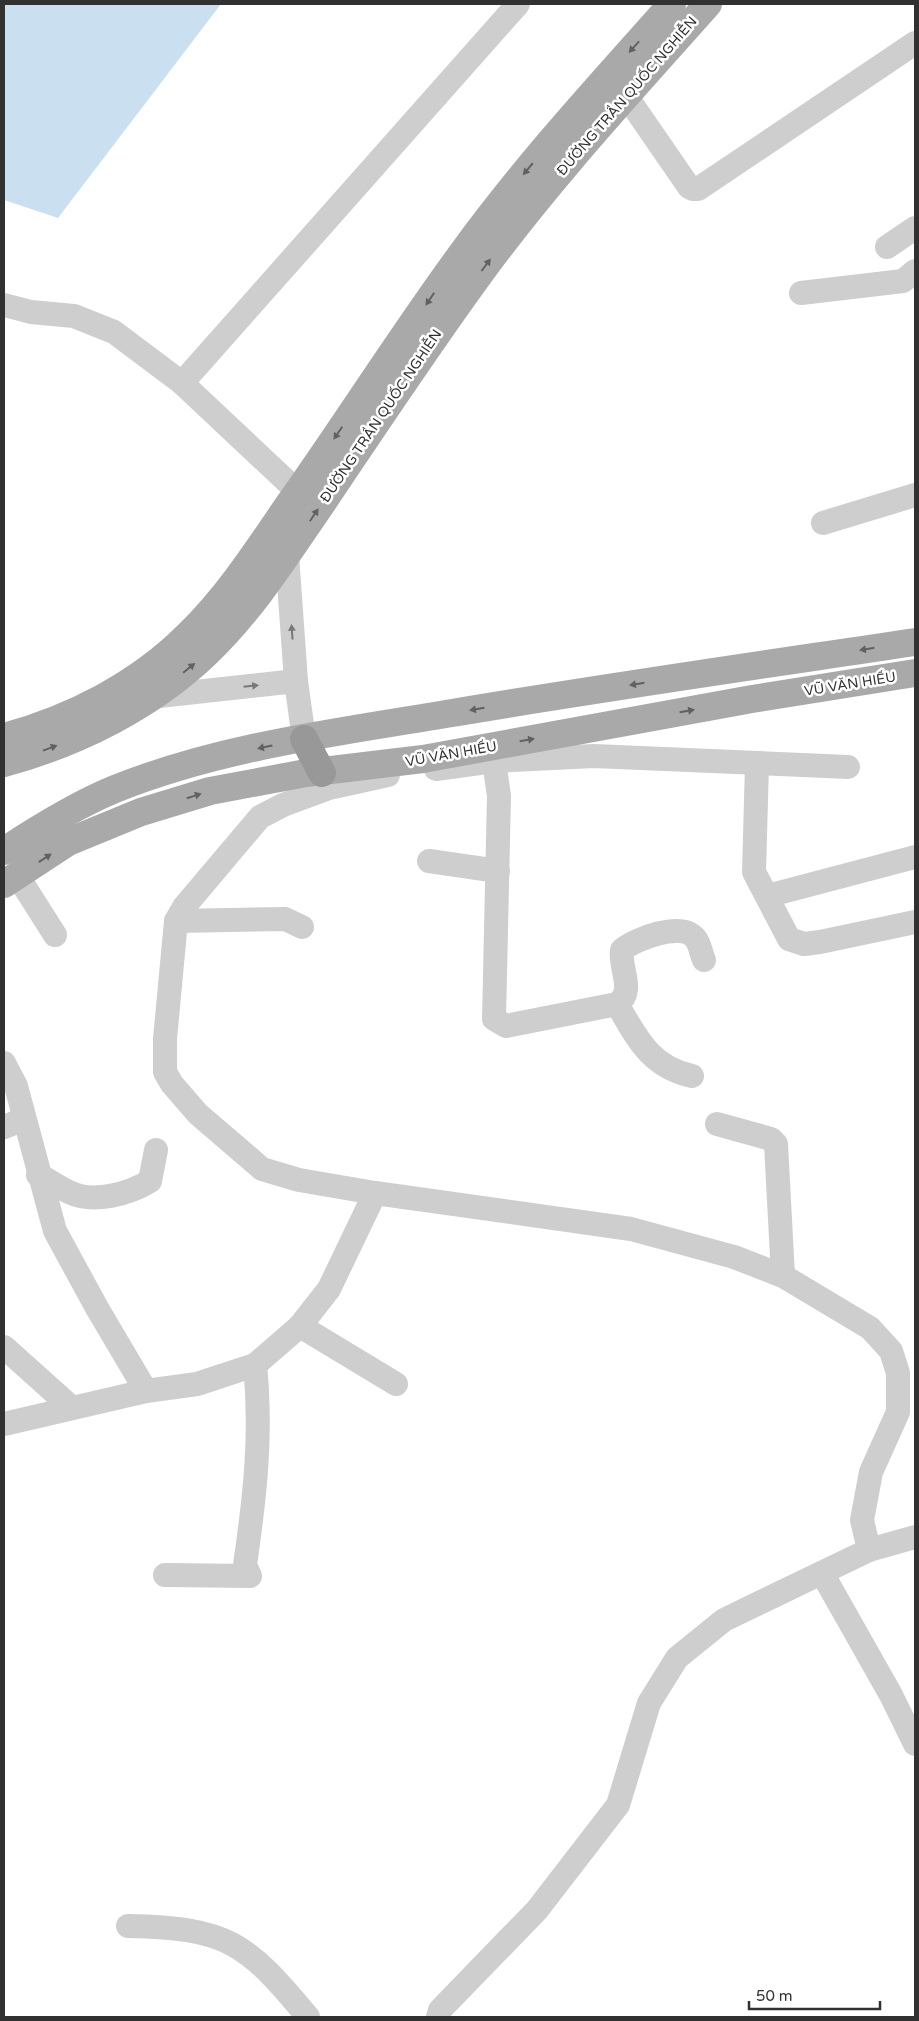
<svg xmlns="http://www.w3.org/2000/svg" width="919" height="2021" viewBox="0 0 919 2021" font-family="'Varela Round',sans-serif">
  <rect width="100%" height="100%" fill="#fff"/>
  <!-- water -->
  <polygon fill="#cae0f0" points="4,4 221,4 58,218 4,200"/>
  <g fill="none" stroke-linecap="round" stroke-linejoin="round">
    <!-- minor -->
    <g stroke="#cecece" stroke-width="24">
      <polyline points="612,85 627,97 689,187 693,189 698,189 915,43"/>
      <polyline points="887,247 915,228"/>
      <polyline points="801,293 903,281 915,271"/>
      <polyline points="4,305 31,312 74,316 114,332 182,383 298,492"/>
      <polyline points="182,383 518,4"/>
      <polyline points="823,523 915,495"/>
      <polyline points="287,555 296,681 304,739"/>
      <polyline points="150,697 296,681"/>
      <path d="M494,761l5,35 -5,223 12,7 111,-22c19,-13 2,-35 5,-54 13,-11 59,-29 73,-12 5,5 6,16 9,22"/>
      <polyline points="757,764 754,872 789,939 804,944 820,942 915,922"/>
      <polyline points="436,769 494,761 594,756 848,767"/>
      <polyline points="388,775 329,788 283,805 260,817 184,907 176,921 165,1039 165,1072 172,1084 198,1114 262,1169 299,1180 375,1193 631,1229 734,1257 783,1276 870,1328 891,1351 898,1373 898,1412 871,1472 862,1520 869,1550"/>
      <polyline points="429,861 498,871"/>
      <polyline points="17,875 55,935"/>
      <polyline points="767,896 915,857"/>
      <polyline points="176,921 285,919 302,927"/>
      <path d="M617,1004c20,34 33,63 75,72"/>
      <polyline points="4,1063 16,1086 55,1231 97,1308 146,1391"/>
      <polyline points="717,1124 771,1139 776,1144 783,1276"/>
      <polyline points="4,1127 24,1119"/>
      <path d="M38,1175c11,5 20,12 31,17 24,12 60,2 81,-11l6,-31"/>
      <polyline points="300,1326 396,1384"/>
      <polyline points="4,1347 72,1408"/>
      <polyline points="4,1424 146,1391 197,1384 255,1365 300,1326 329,1289 375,1193"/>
      <polyline points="822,1573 891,1695 915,1744"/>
      <path d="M165,1575l85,1 -5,-11c10,-69 17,-131 10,-200"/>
      <path d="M128,1926c99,2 118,16 180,91"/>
      <polyline points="438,2017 440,2010 537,1910 618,1805 649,1703 677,1658 724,1620 869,1550 915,1537"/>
    </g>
    <!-- major -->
    <g stroke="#a9a9a9" stroke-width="28">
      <path d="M4,737c67,-18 134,-52 184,-102 39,-38 69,-84 99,-128 59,-83 113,-169 173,-251 64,-89 139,-170 212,-252"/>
      <path d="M4,763c74,-20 148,-57 203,-110 46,-44 80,-99 116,-151 51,-76 102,-153 156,-227 70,-96 151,-183 229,-271"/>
      <path d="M4,851c35,-23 72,-46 111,-62 107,-43 225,-57 337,-76 154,-26 309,-48 463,-71"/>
      <polyline points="4,884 68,842 141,812 210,791 306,773 423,759 752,699 915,673"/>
    </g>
    <!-- highway -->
    <polyline stroke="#989898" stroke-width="28" points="304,739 322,773"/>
  </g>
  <!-- one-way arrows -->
  <defs><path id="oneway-solid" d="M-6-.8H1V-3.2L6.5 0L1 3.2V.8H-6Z" transform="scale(1.25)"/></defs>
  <g fill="#616161">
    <use href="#oneway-solid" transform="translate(634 47) rotate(132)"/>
    <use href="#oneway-solid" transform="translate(528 169) rotate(130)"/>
    <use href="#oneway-solid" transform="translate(486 265) rotate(-53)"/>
    <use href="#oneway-solid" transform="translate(430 299) rotate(124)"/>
    <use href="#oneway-solid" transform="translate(338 433) rotate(124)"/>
    <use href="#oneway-solid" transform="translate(314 515) rotate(-56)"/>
    <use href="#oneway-solid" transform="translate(867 649) rotate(171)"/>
    <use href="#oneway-solid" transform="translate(189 668) rotate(-39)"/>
    <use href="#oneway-solid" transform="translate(637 684) rotate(171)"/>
    <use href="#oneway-solid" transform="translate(477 709) rotate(170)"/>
    <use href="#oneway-solid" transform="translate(687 711) rotate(-10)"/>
    <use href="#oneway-solid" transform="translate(527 740) rotate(-10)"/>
    <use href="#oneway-solid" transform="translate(265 747) rotate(168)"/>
    <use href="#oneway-solid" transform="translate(50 748) rotate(-20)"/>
    <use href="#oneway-solid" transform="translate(194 796) rotate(-17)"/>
    <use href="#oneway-solid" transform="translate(45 858) rotate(-33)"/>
  </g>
  <g fill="#787878">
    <use href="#oneway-solid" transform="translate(292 632) rotate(-94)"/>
    <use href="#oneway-solid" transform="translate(251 686) rotate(-6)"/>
  </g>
  <g text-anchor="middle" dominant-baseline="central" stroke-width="5" stroke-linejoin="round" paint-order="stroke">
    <!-- street labels -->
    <g font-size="14" fill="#313131" stroke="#fff">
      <text transform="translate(627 96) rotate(-49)">ĐƯỜNG TRẦN QUỐC NGHIỄN</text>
      <text transform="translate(381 416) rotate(-56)">ĐƯỜNG TRẦN QUỐC NGHIỄN</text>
      <text transform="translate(850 684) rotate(-9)">VŨ VĂN HIẾU</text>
      <text transform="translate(451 754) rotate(-10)">VŨ VĂN HIẾU</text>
    </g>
  </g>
  <!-- border -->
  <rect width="919" height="2021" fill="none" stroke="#313131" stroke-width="10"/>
  <!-- scale -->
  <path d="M749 2001v8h131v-8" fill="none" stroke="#313131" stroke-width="2.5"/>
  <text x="756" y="2001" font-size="15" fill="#313131" stroke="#ffffff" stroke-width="4" paint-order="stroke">50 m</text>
</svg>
